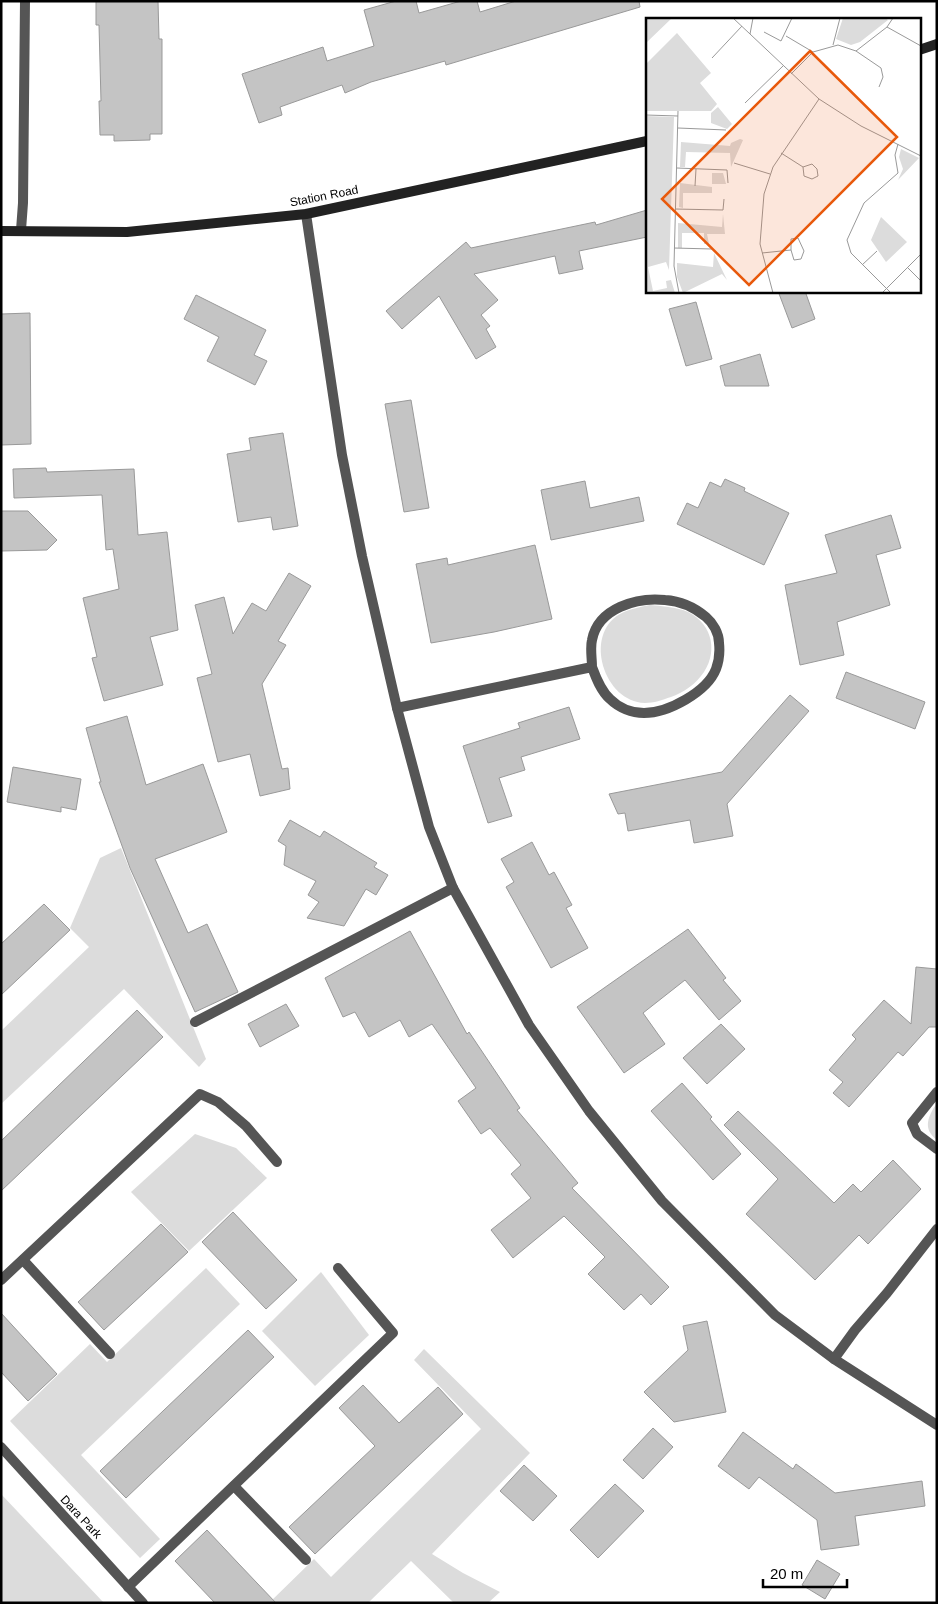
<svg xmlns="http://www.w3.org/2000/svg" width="938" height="1604" viewBox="0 0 938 1604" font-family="Helvetica,sans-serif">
  <rect width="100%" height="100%" fill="#fff"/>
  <!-- green -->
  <g fill="#dcdcdc">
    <path d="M650,605c11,1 22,2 33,5 28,10 36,39 21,62 -8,12 -21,21 -33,25 -9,3 -17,6 -26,6 -41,-1 -62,-68 -25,-89 9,-5 20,-7 30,-9z"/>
    <polygon points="121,848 206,1059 199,1067 124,989 1,1104 1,1031 89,947 70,928 100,858"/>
    <path d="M937,1103v37c-15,-11 -9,-24 0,-37z"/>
    <polygon points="195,1134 236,1148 267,1178 189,1251 131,1192"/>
    <polygon points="206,1268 240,1304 81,1455 160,1539 140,1558 10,1421 90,1344 107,1362"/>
    <polygon points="321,1272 369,1335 315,1386 262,1331"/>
    <polygon points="424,1349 530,1453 432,1554 463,1573 500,1592 488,1603 454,1603 411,1561 368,1603 269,1603 314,1559 331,1577 481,1429 414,1360"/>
    <polygon points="1,1494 104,1603 1,1603"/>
  </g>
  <!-- building -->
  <g fill="#c4c4c4" stroke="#999">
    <polygon points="96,1 158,1 159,39 162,39 162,134 150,134 150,140 114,141 114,135 100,135 99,101 101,101 99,25 96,25"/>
    <polygon points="396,1 416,1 419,13 461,1 477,1 480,12 516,1 639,1 640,7 446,65 445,61 371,82 345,93 342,85 280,107 282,115 259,123 242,74 323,47 327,61 374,46 364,10"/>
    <polygon points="647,210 647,237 579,251 583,269 559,274 555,256 474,274 498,300 481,315 490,326 486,329 496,347 476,359 439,296 402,329 386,311 466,242 471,248 595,222 596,225"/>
    <polygon points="778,291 805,291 815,319 792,328"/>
    <polygon points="196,295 266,330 254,355 267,361 255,385 207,361 219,337 184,319"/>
    <polygon points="696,302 712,359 686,366 669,309"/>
    <polygon points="30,313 31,444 1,445 1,314"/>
    <polygon points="760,354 769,386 725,386 720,366"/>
    <polygon points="411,400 429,508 404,512 385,404"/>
    <polygon points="283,433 298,526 273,530 271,517 238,522 227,454 251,450 249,438"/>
    <polygon points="46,468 47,472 134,469 138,535 167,532 178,630 150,637 163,685 104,701 92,658 97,657 83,598 119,589 113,549 106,550 102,495 14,498 13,469"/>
    <polygon points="725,479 745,488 744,491 789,513 764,565 677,524 687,503 698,508 710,482 721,487"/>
    <polygon points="585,481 590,508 639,497 644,521 551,540 541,490"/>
    <polygon points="1,511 28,511 57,540 47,550 1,551"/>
    <polygon points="891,515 901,548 876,555 890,605 837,622 844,655 800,665 785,585 837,573 825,535"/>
    <polygon points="535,545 552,619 494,632 431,643 416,564 447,558 448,565"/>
    <polygon points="289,573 311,586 278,641 286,645 262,684 282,769 288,768 290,789 260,796 250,754 218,762 197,678 212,674 195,605 224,597 233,634 252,603 266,611"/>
    <polygon points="846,672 925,702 915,729 836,698"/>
    <polygon points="790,695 809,711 727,804 733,836 694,843 690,820 628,831 625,813 618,814 609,794 722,772"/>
    <polygon points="569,707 580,739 521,757 525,770 499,778 512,816 488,823 463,746 520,728 518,723"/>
    <polygon points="127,716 146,785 203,764 227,832 155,859 188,933 207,924 238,992 195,1012 130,868 99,782 101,782 86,728"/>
    <polygon points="13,767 81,779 76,810 61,807 61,812 7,802"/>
    <polygon points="290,820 320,837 324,831 377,863 374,867 388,875 376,895 366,889 344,926 307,918 319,902 308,895 316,881 284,865 286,846 278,841"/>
    <polygon points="532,842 549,875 554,872 572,905 566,908 588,948 551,968 506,887 514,882 501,859"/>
    <polygon points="44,904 70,930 1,995 1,944"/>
    <polygon points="688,929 726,978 723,980 741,1001 719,1020 685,980 643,1013 665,1044 624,1073 577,1007"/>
    <polygon points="410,931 467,1034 469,1032 520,1108 517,1110 578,1183 572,1188 669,1287 651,1305 641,1294 624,1310 588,1274 605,1257 564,1216 513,1258 491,1230 531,1198 511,1174 521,1165 490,1128 481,1134 458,1101 476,1088 432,1024 409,1037 400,1020 369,1037 355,1012 343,1017 325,978"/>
    <polygon points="916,967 937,969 937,1027 929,1027 903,1056 898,1052 849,1107 833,1093 843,1082 829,1070 856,1039 852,1035 884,1000 911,1024"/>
    <polygon points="286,1004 299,1026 260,1047 248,1024"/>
    <polygon points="137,1010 163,1037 1,1191 1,1141"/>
    <polygon points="721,1024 745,1049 707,1084 683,1058"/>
    <polygon points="682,1083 712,1117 710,1119 741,1154 713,1180 651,1111"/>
    <polygon points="738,1111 834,1203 853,1184 861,1192 893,1160 921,1189 868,1244 859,1235 815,1280 746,1214 778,1179 724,1125"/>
    <polygon points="233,1212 297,1280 266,1309 202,1242"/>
    <polygon points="161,1224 188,1252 104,1330 78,1302"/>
    <polygon points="1,1313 57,1374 28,1401 1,1372"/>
    <polygon points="707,1321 726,1412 674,1422 644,1392 688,1350 683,1326"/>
    <polygon points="248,1330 274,1357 126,1498 100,1471"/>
    <polygon points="363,1385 399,1423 438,1387 463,1414 315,1554 289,1527 375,1446 339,1408"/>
    <polygon points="653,1428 673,1447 643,1479 623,1460"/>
    <polygon points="743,1432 793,1469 796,1464 835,1493 922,1481 925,1506 855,1516 859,1545 821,1550 817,1520 759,1477 749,1489 718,1466"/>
    <polygon points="524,1465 557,1496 533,1521 500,1491"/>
    <polygon points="615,1484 644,1511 598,1558 570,1530"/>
    <polygon points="207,1530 238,1563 276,1603 215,1603 175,1561"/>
    <polygon points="817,1560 840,1574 825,1599 802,1585"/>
  </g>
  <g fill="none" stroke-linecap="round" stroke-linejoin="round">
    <!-- service -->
    <g stroke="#555" stroke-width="10">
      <polyline points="195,1022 453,888"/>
      <polyline points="23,1260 110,1354"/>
      <polyline points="1,1280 200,1094 218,1102 246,1126 277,1162"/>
      <polyline points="234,1486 306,1560"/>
      <polyline points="128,1587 393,1333 338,1268"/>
    </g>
    <!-- minor -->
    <g stroke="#555" stroke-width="10">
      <polyline points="306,214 342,455 362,556 397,708 429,827 453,888 529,1025 589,1111 662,1201 775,1315 834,1359 937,1425"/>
      <polyline points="21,230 23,203 25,1"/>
      <path d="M397,708l195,-41c0,-9 -2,-19 0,-27 6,-32 45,-43 73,-40 16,1 29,7 41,17 7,6 13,16 13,26 1,9 0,18 -3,26 -9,23 -48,44 -72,44 -12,0 -25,-5 -34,-14 -9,-8 -14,-21 -18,-32"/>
      <polyline points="937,1092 912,1123 917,1134 937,1149"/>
      <polyline points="834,1359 855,1330 887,1293 937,1229"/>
      <polyline points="1,1447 143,1603"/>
    </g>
    <!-- secondary -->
    <g stroke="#222" stroke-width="10">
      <polyline points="919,50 937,44"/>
      <polyline points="1,231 127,232 306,214 647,141"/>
    </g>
  </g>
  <g text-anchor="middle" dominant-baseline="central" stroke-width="4" stroke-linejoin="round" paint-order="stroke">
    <!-- street labels -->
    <g font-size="12" fill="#000" stroke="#fff">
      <text transform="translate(324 196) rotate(-11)">Station Road</text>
      <text transform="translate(81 1517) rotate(47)">Dara Park</text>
    </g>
  </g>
  <!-- overview -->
  <g transform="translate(646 18)">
    <rect width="275" height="275" fill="#fff"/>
    <path d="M0,0h26l-26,25zM197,0h42l3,2 -28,22 -9,3 -15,-6zM31,15l34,40 -11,10 17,21 -6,7h-65v-47zM72,89l14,17 -5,5 -16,-6v-10zM0,98l28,1 -5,153 -3,-8 -18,5 5,24 14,-3 -1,-7 5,-1 4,13h-29zM94,121l3,1 -12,27 -1,-14 -44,-1 -1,15h-5l1,-25 49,4 1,-3zM255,131l18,9 -21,22 5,-11 -4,-12zM66,155h11l3,11h-14zM34,165l32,4v6h-29v15l-4,-1zM77,196l2,20h-18l2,10h-5v-11h-22v15h-4v-25l44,4zM235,199l26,25 -21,20 -15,-22zM68,235l13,27 -5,-6 -39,19 -6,-16v-14l36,4z" fill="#dcdcdc"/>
    <path fill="none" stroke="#999" stroke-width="1" d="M87,0l86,81 42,27 60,30M241,9l34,19M118,14l17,9 11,-23M104,16l3,-16M140,18l27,16M187,27l7,-27M210,33l31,-24 6,-9M66,40l30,-32M145,56l22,-22 25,-7 18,6 25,17 2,9 -4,10M99,85l38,-37M32,93l-4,155 5,27M0,97l32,1M32,110l48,2M135,135l22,14 9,-3 5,5 1,7 -6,3 -8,-3 -1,-9M88,145l36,11M31,150l50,2 1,13M49,168l1,-17M29,191l48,1 1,-11M28,230l38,1M116,235l29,-3v-11l7,-1 6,13 -3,8 -7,1 -3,-10M216,247l15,-14M261,249l14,14M127,275l-13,-49 4,-50 9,-27 46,-68M236,275l39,-39M245,275l-40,-40 -4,-13 17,-37 34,-30 -3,-18 3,-11"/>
    <path fill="#e8590c" fill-opacity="0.15" stroke="#e8590c" stroke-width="2.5" d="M164,33l87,86 -148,148 -87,-86z"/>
    <rect width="275" height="275" fill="none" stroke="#000" stroke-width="2.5"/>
  </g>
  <!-- border -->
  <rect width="938" height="1604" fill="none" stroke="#000000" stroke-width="5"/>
  <!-- scale -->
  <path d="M763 1579v8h84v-8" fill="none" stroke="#000000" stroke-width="2.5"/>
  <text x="770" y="1579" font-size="15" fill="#000000" stroke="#ffffff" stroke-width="4" paint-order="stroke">20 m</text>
</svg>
